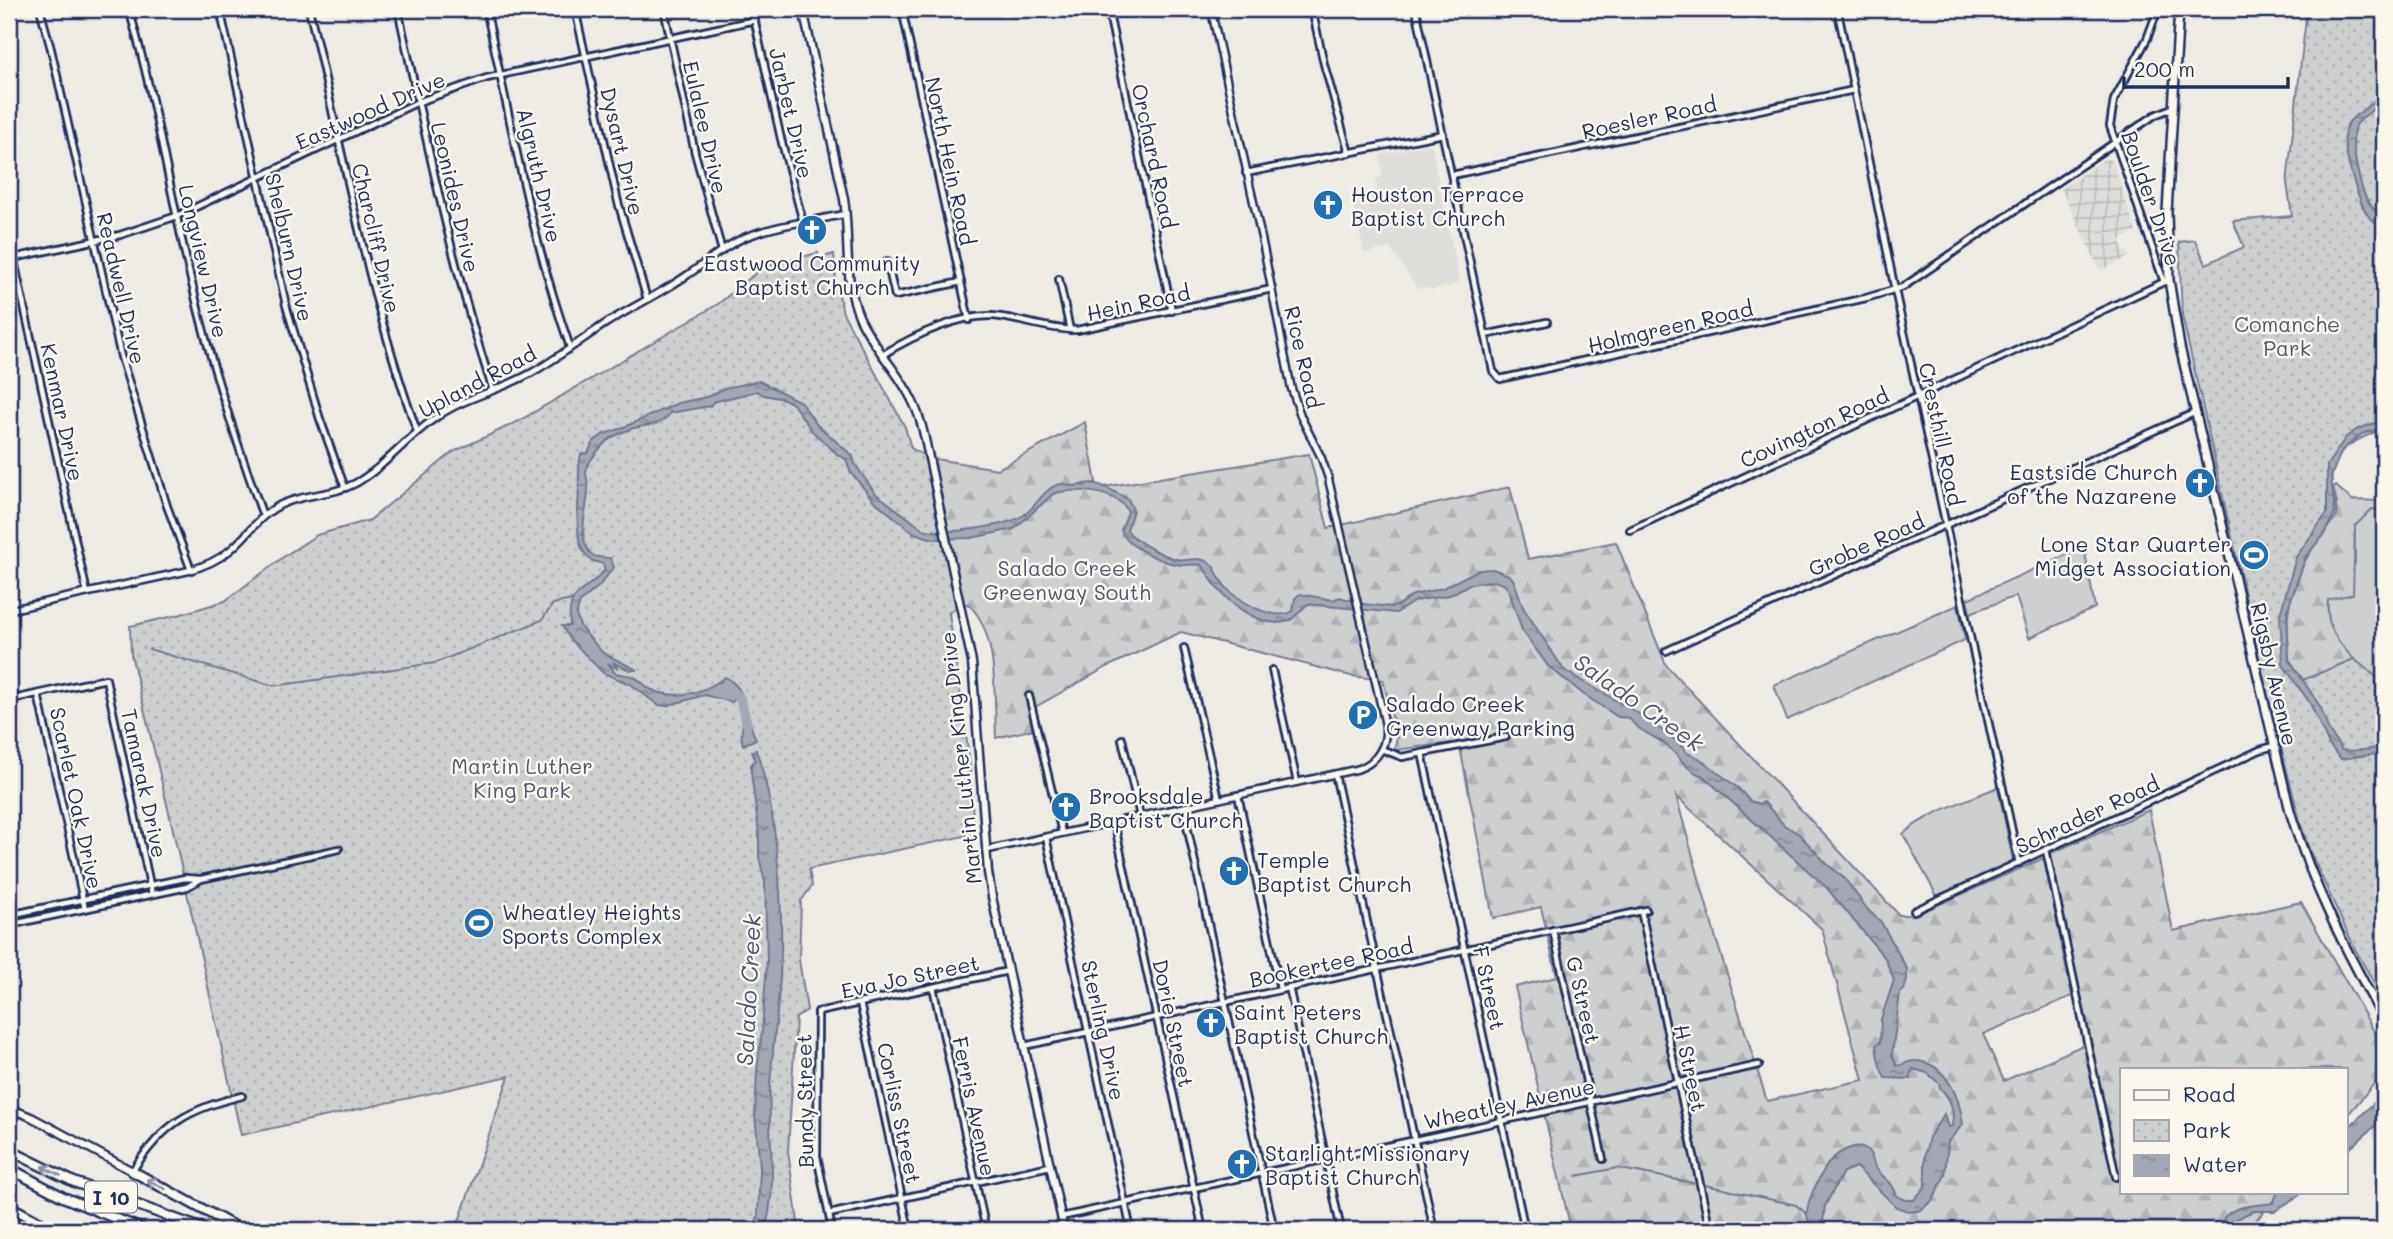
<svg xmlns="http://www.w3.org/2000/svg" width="2393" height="1239" viewBox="0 0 2393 1239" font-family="Mali,sans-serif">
  <defs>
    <pattern id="industrial-grid" width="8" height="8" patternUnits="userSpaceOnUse" patternTransform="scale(1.75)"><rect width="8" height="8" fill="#deddda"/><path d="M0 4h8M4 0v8" fill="none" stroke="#bebebe"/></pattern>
    <pattern id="forest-firs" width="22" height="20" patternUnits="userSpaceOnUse" patternTransform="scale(1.75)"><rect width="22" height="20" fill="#cecfcf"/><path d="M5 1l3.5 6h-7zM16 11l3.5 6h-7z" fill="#b0b2b4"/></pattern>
    <pattern id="park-dots" width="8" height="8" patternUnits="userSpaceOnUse" patternTransform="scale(1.75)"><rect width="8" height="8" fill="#cecfcf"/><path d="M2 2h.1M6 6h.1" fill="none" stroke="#b0b2b4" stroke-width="1.8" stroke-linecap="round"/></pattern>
    <pattern id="water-ripples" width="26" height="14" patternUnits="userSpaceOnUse" patternTransform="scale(1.75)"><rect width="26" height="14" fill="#a3a8b4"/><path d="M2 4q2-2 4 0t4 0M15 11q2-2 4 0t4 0" fill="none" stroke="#848996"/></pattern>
  </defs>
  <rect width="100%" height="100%" fill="#eeebe4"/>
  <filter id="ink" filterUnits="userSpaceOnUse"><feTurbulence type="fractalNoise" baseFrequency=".0143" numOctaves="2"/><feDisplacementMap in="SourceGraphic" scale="14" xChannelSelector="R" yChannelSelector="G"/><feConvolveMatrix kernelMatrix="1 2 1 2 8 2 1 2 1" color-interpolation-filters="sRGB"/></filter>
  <g filter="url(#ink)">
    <!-- built -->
    <polygon fill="#deddda" points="1431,144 1460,283 1432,290 1427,287 1418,289 1390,248 1364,253 1352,198 1378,192 1375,178 1383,176 1379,155"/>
    <!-- industrial -->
    <polygon fill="url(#industrial-grid)" points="2109,159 2114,164 2136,232 2120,240 2124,252 2127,251 2129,257 2100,271 2061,189 2103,160"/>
    <!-- green -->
    <g fill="#cecfcf" stroke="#747f96" stroke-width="2">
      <path d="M2372,508l12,2v173c-13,-10 -43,-31 -50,-45 -5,-9 -7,-29 -6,-39l27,-36v-37z"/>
      <polygon points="2084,547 2095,608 2029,638 2016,596 1970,613 1967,599"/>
      <polygon points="1958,605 1965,640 1787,720 1774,685"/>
      <path d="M1998,787l15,74 -76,35 -34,-62c27,-23 63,-33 95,-47z"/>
    </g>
    <!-- forest -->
    <g fill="url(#forest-firs)" stroke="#747f96" stroke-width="2" fill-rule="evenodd">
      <path d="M1085,422l12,66 212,-34 19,74 182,-41 18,72 88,-17 50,123 233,250h16l129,-57 28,138 -89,38 21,47 79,-36 5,-14 -39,-177 100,-44 24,121 128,-29 83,147v23l-38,45v-48h-224v123h159l-33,38h-462l-19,-7 -28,7h-168l-56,-243 42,-10 -16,-70 -48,11 -34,-176 -65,8 3,-13 -14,-57 -32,-4 -170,-44 -72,34 -74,41h-7l6,22 -38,9c-2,-40 3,-107 -28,-134l-8,1 -32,-147 70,11zM1676,796l146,133 41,151 -96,21 -51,-162z"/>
      <path d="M2336,486l16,14 32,1v9l-12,-1 -17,17 -2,68 -25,6c-3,25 9,42 26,59l-51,21 -14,-21 -2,-48 20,-57 16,-18 14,-33 -4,-16z"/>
    </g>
    <!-- park -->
    <g fill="url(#park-dots)" stroke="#747f96" stroke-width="2">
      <path d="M2307,9h77v419c-25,12 -57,19 -52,55 1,12 5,22 5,33 -36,41 -57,85 -48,141 2,8 10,16 14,23l51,-21 30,24v318l-29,-52 -44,-95 -10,-29 -34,-132 -85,-378 -3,-73 16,-2 11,24 38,-17 -11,-26 59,-5 -5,-33z"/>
      <polygon points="818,253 819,258 834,254 836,282 843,313 905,427 911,448 928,458 960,605 949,613 969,757 974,834 809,869 812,886 801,901 799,960 807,1010 796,1018 788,1151 799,1230 456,1230 509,1076 241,1135 171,821 131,654 130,626 178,615 225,601 286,555 317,535 370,520 453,452 517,422 718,304 762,268 773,264"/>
    </g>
    <!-- water -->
    <g fill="url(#water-ripples)" stroke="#6d7892" stroke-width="2">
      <path d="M2384,52l-2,47c-6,11 -21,17 -27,28 -6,13 5,59 11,71 4,7 12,16 18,20v8c-7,-2 -13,-6 -17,-12 -9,-14 -26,-68 -22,-84 4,-15 22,-19 30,-31 9,-15 1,-33 9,-47z"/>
      <path d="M759,381l42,21 16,23 36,31 2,8 20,29 48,36c19,7 85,-3 101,-14 12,-8 21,-29 37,-31 7,-1 4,1 11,2 7,0 14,-3 21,-3 11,2 25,11 35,16l5,11 -6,20c8,12 42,30 57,30 8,0 14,-3 22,1 10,4 10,13 16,21 10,17 52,41 71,29l2,-13 5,-4 33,6 7,-3 23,7 28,3 6,-1 16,-11 30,-7 35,-18 15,-1 16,6 4,4 11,30 40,61 75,44 38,27 10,12 12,5 39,30 12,13 10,3 4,-2 20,23 15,9 28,30 18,15 23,31 13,12 26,47v11l-3,10 -4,3 -8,62 5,11c6,-1 11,-5 17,-5 32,0 46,37 49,63l-15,18 -3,33 -12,25 -12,10 -10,2 -15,-5 -40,-40 -13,5 -18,34 -2,16 10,8h-18c-3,-4 -7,-9 -8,-14 -1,-14 12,-39 20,-51 7,-10 31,-27 42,-13 3,4 4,10 6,15 10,14 16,11 22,29l9,4h8l11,-13v-32l4,-18 15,-23 4,13 4,-1c3,-16 -1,-27 -12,-38l-1,-5 -12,-10 -14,-4 -3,6 1,4 -26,-1c-5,-10 -8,-22 -9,-33l4,-2 1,-24 13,-39 -9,-22 -59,-71 -123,-111c-18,-6 -24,-21 -38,-32 -12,-9 -28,-13 -36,-26l-11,-1 -35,-23 -35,-28 -26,-36 -13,-39 -4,-6 -11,-4 -24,3 -20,11 -35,6 -19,12 -88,-9c-5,4 -11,11 -16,15 -24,13 -57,-11 -72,-28 -8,-8 -11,-18 -19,-26 -6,-1 -12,0 -18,0 -18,-1 -56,-17 -62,-35l7,-18c-10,-22 -56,-25 -75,-18l-39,35 -43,9 -38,1 -19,-6 -41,-33 -23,-29 -4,-12 -8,-4 -26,-24 -19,-27 -9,-5 -20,-4 -7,-4 -44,11 -3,4 -40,7c-10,15 -24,11 -39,16 -9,3 -22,9 -28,16 -6,6 -17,19 -17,28 0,5 3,10 2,16 0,20 -12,47 2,64 6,6 13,4 20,5l4,9 -16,20 -18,15 -4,13 5,13 22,25 34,17h-7l-16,-7 4,6 -10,-6 7,10c6,2 11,1 16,3 9,2 12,9 19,13 24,12 55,4 75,-12 25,13 19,40 31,62l-13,6c-6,-17 8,-32 -5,-48l-6,5 -27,-7 -39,11 -8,-1 -26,-20 -29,-12 -33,-34 -8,-13h8c-3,-38 12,-30 35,-56l-2,-6c-3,-1 -7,-2 -10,-3 -22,-11 -14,-55 -14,-74 0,-12 -1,-21 2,-33l7,-1 6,-12 10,-7 16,-5 58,-26 29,-6 18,-9z"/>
      <path d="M2384,420v7l-22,7 -20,16 -11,26 4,37 -12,23 -17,20 -19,55 2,48 32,49 8,23 13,19c8,2 36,-1 42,-4v7l-43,6 -12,-14 -19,-42 -27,-38 -3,-50 16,-58 31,-44v-48l19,-28 12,-8z"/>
      <path d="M756,750c22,61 28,161 24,226 -2,37 -8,74 -10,111 -3,48 9,96 -5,143h-12l5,-14 2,-49 -5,-52 2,-44 5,-40 5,-70 -2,-79 -6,-25v-23l-8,-62v-7l4,-5 -3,-9z"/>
      <polygon points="2384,1093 2384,1118 2346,1152 2346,1130"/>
      <path d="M2278,1192h26l-29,19h-22l-21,10 -1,9h-5l-4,-9c9,-17 34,-15 51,-18z"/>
    </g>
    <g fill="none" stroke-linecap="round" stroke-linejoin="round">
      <!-- stream -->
      <g stroke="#6d7892" stroke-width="2">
        <polyline points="149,649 271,685 281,685 435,663 542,620 553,604 572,600"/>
        <polyline points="1576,1176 1617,1168 1693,1183"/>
        <polyline points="1705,1185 1796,1205 1807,1214"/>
      </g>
      <!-- river -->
      <polyline stroke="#a3a8b4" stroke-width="10" points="732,691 740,698 747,724"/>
      <!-- minor casing -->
      <g stroke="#1b2f5e" stroke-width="10">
        <g id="minor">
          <polyline points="40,9 51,49 121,357 167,506 191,570"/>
          <path d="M129,9c27,92 41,186 64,279 18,78 43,153 70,228"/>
          <polyline points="220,9 286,305 320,419 345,488"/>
          <path d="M309,9c34,142 58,284 108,422"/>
          <path d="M398,9c28,128 53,256 95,381"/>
          <path d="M486,9c25,113 45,229 84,338"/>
          <polyline points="575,9 618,202 647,299"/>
          <polyline points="664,9 695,153 722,251"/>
          <polyline points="752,9 781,139 803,222"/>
          <polyline points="902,9 969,320"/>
          <polyline points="1108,9 1172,311"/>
          <polyline points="1312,9 1324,64 1349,153"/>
          <polyline points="1416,9 1493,371 1500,379 1866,298 1903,287 2155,115 2172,108"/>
          <polyline points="2158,9 2147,39 2114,100 2110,126 2164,282"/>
          <polyline points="1838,12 1895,290 2019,863"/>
          <polyline points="1246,173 1443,134"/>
          <polyline points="1452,175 1854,90"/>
          <polyline points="9,238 87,593"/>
          <polyline points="9,259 120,235 177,216 418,102 487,78 755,20"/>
          <polyline points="887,261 895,296 961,282"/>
          <polyline points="1059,279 1070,330"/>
          <polyline points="1485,335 1547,322"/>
          <path d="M882,355c31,-19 82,-44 119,-38 26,4 50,13 76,13l195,-41"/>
          <polyline points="1630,530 2168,280"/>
          <polyline points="1184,648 1219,799"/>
          <polyline points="1666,651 2194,413"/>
          <polyline points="1272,670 1297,782"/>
          <polyline points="38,694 85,909"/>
          <polyline points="1029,696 1062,833"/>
          <polyline points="9,700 106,679 152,894"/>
          <polyline points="1122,739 1140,816"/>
          <polyline points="1381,749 1402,757 1506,737"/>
          <polyline points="1422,753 1525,1230"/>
          <polyline points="1335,774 1434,1230"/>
          <polyline points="1238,795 1280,989"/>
          <polyline points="1183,807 1274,1230"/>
          <polyline points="1114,822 1203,1230"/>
          <polyline points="1046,837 1131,1230"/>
          <polyline points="2046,850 2116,1177"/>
          <polyline points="1641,911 1710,1230"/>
          <polyline points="1914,911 2260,750 2274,746"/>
          <polyline points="9,915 185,878 200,879"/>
          <polyline points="9,925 187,887 201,879 339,849"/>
          <polyline points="1553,930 1603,1159"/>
          <polyline points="933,987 986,1230"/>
          <polyline points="1289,987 1341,1230"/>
          <polyline points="860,1003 909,1230"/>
          <polyline points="1024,1046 1646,910"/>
          <path d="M133,1170c30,-46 55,-61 109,-74"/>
          <polyline points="829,1214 1050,1166"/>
          <polyline points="1061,1217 1759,1065"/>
          <polyline points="832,1230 817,1156 818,1012 1008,971"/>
        </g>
      </g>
      <!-- tertiary casing -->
      <g stroke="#1b2f5e" stroke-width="10">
        <g id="tertiary">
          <path d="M9,610l178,-39c15,-4 30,-10 42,-20 19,-15 29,-35 51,-46 24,-12 52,-9 76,-22 30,-17 52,-47 82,-67 31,-21 69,-27 100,-47 24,-14 47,-32 70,-47 26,-16 53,-29 78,-46 20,-13 39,-31 62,-40 31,-12 66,-15 98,-22"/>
          <path d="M986,850l372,-81c20,-7 30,-25 27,-46l-57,-246 -7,-20 -20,-40 -10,-30 -28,-142 -52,-236"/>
        </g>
      </g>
      <!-- secondary casing -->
      <g stroke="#1b2f5e" stroke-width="11">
        <g id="secondary">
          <path d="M803,9l41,190c6,39 -1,79 15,117 13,30 38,54 52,82 7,13 11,27 14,41l47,223 16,210 4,25 72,333"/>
          <polyline points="9,1108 31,1117 132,1171"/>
        </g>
      </g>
      <!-- primary casing -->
      <g stroke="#1b2f5e" stroke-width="12">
        <g id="primary">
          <path d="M2179,9l-12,203 2,68 11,67 110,464c23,77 56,139 94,209"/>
          <polyline points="11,1207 16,1230"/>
          <polyline points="29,1230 46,1227"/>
        </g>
      </g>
      <!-- motorway casing -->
      <g stroke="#1b2f5e" stroke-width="13">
        <g id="motorway">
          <polyline points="9,1150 74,1182 206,1230"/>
          <polyline points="9,1168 63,1197 144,1230"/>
          <polyline points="132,1171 241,1230"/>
          <polyline points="11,1207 53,1230"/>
        </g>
      </g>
      <!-- minor -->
      <use href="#minor" stroke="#fbf7ec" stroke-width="4.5"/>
      <!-- tertiary -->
      <use href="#tertiary" stroke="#fbf7ec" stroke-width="5"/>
      <!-- secondary -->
      <use href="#secondary" stroke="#fbf7ec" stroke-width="6"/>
      <!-- primary -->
      <use href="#primary" stroke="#fbf7ec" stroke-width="7"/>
      <!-- motorway -->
      <use href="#motorway" stroke="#fbf7ec" stroke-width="8"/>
    </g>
    <!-- one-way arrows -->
    <defs><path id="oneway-shaft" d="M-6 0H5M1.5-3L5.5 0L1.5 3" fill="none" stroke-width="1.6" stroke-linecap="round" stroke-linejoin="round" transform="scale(1.75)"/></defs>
    <g stroke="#8b93a5">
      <use href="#oneway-shaft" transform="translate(51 1171) rotate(-155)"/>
      <use href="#oneway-shaft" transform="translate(156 1184) rotate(-152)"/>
    </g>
  </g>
  <!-- icons -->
  <defs>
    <g id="church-disc" transform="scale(1.575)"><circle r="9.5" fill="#1f6fb2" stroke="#fbf7ec"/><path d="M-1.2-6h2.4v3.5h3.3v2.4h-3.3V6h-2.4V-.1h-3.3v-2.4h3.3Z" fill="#fff"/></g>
    <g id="stadium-disc" transform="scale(1.575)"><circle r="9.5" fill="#1f6fb2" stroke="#fbf7ec"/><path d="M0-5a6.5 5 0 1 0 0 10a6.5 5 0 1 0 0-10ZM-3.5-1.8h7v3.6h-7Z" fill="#fff"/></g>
    <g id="parking-disc" transform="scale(1.575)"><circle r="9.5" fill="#1f6fb2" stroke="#fbf7ec"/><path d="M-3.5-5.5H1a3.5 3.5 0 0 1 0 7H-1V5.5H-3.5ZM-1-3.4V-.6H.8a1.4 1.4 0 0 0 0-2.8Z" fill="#fff"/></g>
  </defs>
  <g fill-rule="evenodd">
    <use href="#church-disc" x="1328" y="205"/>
    <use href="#church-disc" x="812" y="230"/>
    <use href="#church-disc" x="2200" y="483"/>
    <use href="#stadium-disc" x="2254" y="555"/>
    <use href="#parking-disc" x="1363" y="715"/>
    <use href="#church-disc" x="1066" y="807"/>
    <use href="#church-disc" x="1234" y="871"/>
    <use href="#stadium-disc" x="479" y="923"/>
    <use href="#church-disc" x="1211" y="1023"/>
    <use href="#church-disc" x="1242" y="1164"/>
  </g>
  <g text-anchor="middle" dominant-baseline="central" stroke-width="5" stroke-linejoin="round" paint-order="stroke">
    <!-- shield labels -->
    <rect fill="#fbf7ec" stroke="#5e6b89" stroke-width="2" x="85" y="1181.5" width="52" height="31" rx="5"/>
    <g font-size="19" font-weight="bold" fill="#1b2f5e">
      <text x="111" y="1197">I 10</text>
    </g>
    <!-- street labels -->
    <g font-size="21" fill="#1b2f5e" stroke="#fbf7ec">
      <text transform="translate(370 110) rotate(-24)">Eastwood Drive</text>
      <text transform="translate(792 113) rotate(77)">Jarbet Drive</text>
      <text transform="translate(1649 117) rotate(-12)">Roesler Road</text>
      <text transform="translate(706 127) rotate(77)">Eulalee Drive</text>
      <text transform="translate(623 151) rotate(77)">Dysart Drive</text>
      <text transform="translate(1155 156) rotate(78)">Orchard Road</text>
      <text transform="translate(951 161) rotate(78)">North Hein Road</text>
      <text transform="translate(540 175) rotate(77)">Algruth Drive</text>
      <text transform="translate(456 197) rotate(77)">Leonides Drive</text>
      <text transform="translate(2152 198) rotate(71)">Boulder Drive</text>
      <text transform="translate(377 238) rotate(77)">Charcliff Drive</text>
      <text transform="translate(290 247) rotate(77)">Shelburn Drive</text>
      <text transform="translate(204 261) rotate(77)">Longview Drive</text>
      <text transform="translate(122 288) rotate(77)">Readwell Drive</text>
      <text transform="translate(1138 302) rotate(-12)">Hein Road</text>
      <text transform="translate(1670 326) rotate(-13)">Holmgreen Road</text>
      <text transform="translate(1304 357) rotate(77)">Rice Road</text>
      <text transform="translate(477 381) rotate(-28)">Upland Road</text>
      <text transform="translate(63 412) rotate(78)">Kenmar Drive</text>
      <text transform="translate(1814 427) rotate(-25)">Covington Road</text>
      <text transform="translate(1942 434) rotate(78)">Cresthill Road</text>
      <text transform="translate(1866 544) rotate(-24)">Grobe Road</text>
      <text transform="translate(2275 674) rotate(77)">Rigsby Avenue</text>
      <text transform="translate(960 758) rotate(-96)">Martin Luther King Drive</text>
      <text transform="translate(145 783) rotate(78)">Tamarak Drive</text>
      <text transform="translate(77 798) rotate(78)">Scarlet Oak Drive</text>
      <text transform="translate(2087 814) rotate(-25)">Schrader Road</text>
      <text transform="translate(1331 962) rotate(-12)">Bookertee Road</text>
      <text transform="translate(910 976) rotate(-12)">Eva Jo Street</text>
      <text transform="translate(1490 988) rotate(78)">F Street</text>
      <text transform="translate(1584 1000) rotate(77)">G Street</text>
      <text transform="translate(1174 1023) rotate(78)">Dorie Street</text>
      <text transform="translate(1104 1030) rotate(78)">Sterling Drive</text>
      <text transform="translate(1691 1068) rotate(78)">H Street</text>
      <text transform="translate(804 1101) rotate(-91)">Bundy Street</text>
      <text transform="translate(1509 1103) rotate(-12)">Wheatley Avenue</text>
      <text transform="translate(975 1106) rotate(78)">Ferris Avenue</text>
      <text transform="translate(900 1113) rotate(78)">Corliss Street</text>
    </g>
    <!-- poi labels -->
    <g font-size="21" fill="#1b2f5e" stroke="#fbf7ec" text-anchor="start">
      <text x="1351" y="193">Houston Terrace<tspan x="1351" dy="24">Baptist Church</tspan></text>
      <text x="812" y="262" text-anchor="middle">Eastwood Community<tspan x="812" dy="24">Baptist Church</tspan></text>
      <text x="2177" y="471" text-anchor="end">Eastside Church<tspan x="2177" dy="24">of the Nazarene</tspan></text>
      <text x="2231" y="543" text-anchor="end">Lone Star Quarter<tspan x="2231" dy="24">Midget Association</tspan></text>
      <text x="1386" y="703">Salado Creek<tspan x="1386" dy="24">Greenway Parking</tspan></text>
      <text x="1089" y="795">Brooksdale<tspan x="1089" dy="24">Baptist Church</tspan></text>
      <text x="1257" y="859">Temple<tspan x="1257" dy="24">Baptist Church</tspan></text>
      <text x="502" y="911">Wheatley Heights<tspan x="502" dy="24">Sports Complex</tspan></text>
      <text x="1234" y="1011">Saint Peters<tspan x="1234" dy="24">Baptist Church</tspan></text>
      <text x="1265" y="1152">Starlight Missionary<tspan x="1265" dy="24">Baptist Church</tspan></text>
    </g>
    <!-- park labels -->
    <g font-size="21" fill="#48577a" stroke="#fbf7ec">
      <text x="2287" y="323">Comanche<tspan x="2287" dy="24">Park</tspan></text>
      <text x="1067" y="567">Salado Creek<tspan x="1067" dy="24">Greenway South</tspan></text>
      <text x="522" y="765">Martin Luther<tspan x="522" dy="24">King Park</tspan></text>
    </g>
    <!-- water labels -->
    <g font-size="23" font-style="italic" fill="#445378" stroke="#fbf7ec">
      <text transform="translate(1639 702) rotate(35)">Salado Creek</text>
      <text transform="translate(748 990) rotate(-87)">Salado Creek</text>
    </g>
  </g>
  <!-- margin -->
  <rect width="2393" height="1239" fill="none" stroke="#fbf7ec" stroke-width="35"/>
  <rect x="18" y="18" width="2358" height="1204" fill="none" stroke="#1b2f5e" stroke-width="2.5" filter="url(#ink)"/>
  <!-- legend -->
  <rect x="2120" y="1068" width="228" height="126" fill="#fbf7ec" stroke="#a1a7b3" stroke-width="2"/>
  <rect x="2134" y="1090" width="35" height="10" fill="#fbf7ec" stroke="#a1a7b3" stroke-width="2"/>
  <text x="2183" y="1102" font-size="21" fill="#1b2f5e">Road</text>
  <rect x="2134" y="1120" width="35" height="21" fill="url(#park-dots)" stroke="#a1a7b3" stroke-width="2"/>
  <text x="2183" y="1138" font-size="21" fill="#1b2f5e">Park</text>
  <rect x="2134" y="1155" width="35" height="21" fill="url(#water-ripples)" stroke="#a1a7b3" stroke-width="2"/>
  <text x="2183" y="1172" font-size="21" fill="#1b2f5e">Water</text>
  <!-- scale -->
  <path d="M2124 77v10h164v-10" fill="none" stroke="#1b2f5e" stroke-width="3.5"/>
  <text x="2134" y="77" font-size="21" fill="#1b2f5e" stroke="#fbf7ec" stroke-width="5" paint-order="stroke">200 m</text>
</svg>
